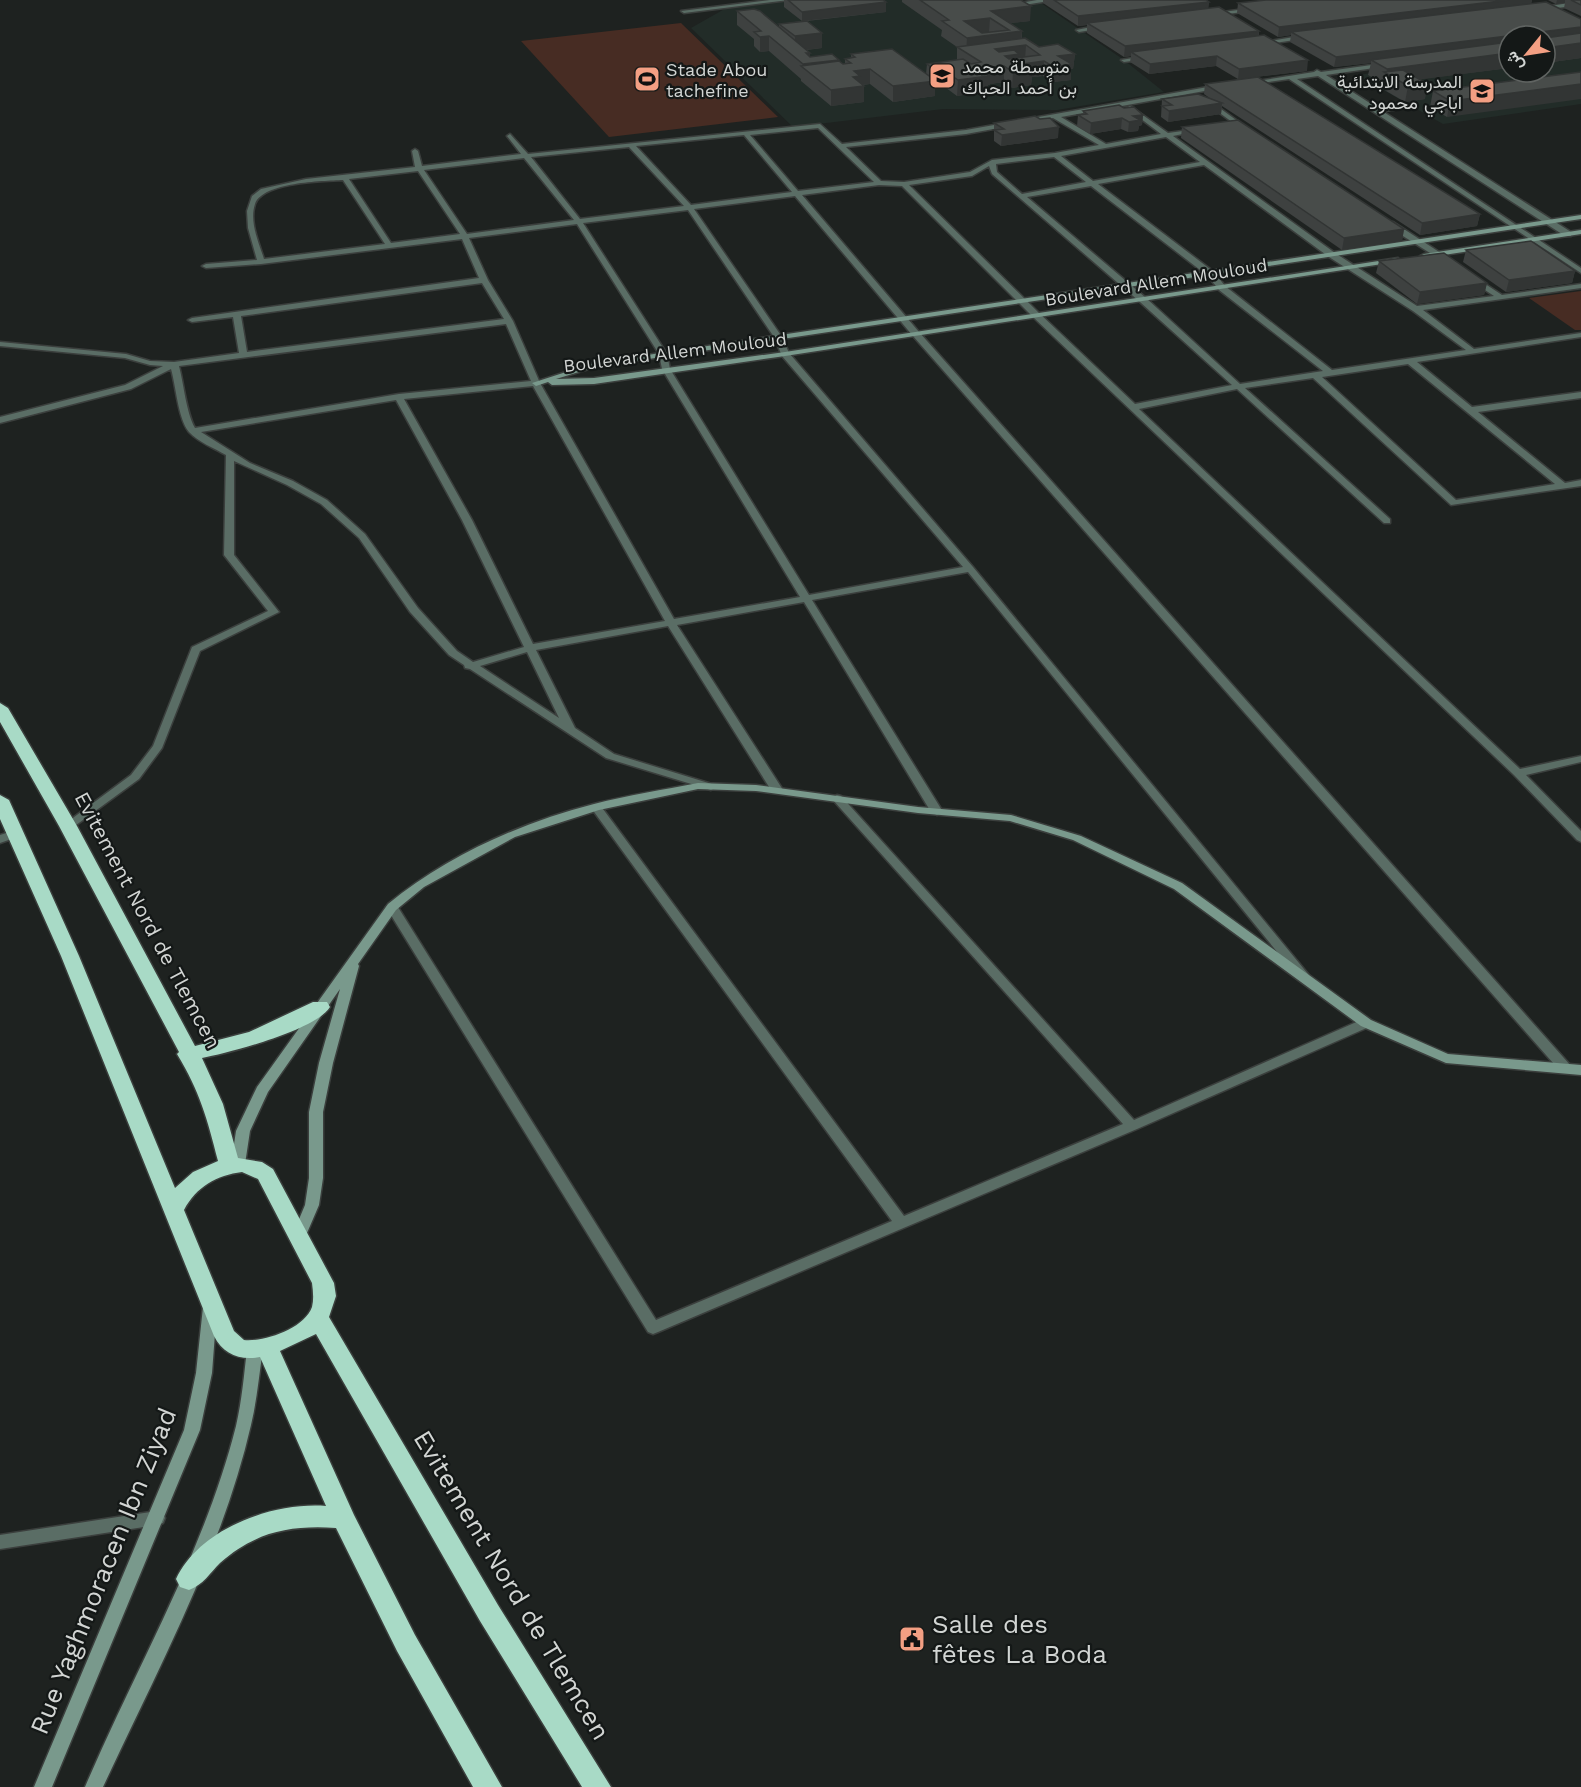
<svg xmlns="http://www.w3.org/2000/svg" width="1581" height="1787" viewBox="0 0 1581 1787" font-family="'Work Sans',Vazirmatn,sans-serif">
  <rect width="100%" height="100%" fill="#1e2220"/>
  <!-- built -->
  <g fill="#222c28">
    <polygon points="795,0 1012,0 1019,5 1041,3 1124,60 1164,92 1057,110 943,109 793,127 691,28 728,7"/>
    <polygon points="1581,46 1581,104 1443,124 1357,75 1509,55 1509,72 1545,72 1545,51"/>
  </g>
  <!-- green -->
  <g fill="#472c23">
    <polygon points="681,23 778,117 609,137 521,41"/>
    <polygon points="1581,291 1581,330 1575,330 1529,298"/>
  </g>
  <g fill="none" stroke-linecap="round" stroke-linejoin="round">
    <!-- lane casing -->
    <g stroke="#3b3f3d" stroke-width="3">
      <polygon id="lane" points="1410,104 1413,106 1412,107 1378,112 1375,110"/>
    </g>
    <!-- street casing -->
    <g stroke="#3b3f3d" stroke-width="3">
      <g id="street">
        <polygon points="770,0 789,0 684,13 681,11"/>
        <polygon points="1037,0 1055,0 1018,6 1015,4"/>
        <polygon points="1581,1 1581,5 1541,10 1538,8"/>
        <polygon points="1253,8 1251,11 1211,16 1208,14"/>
        <polygon points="1102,25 1104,28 1079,32 1076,30"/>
        <polygon points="1306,35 1308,38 1261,45 1258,43"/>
        <polygon points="1145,56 1147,59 1124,62 1121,60"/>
        <polygon points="1386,63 1388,66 1326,75 1571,232 1571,236 1565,236 1318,76 1297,79 1581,268 1581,273 1289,79 1248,85 1245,83 1314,72 1317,70 1321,72"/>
        <path d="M1219,85l2,1v2l-160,29 45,27 55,-10 -33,-25v-2l2,-1 38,27 29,-4v2l-24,5 162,117 82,53 77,-10 -24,-16v-4h3l29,19 79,-11v4l-158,22 51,39 107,-16v4l-164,25 55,45 109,-15v6l-103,14 87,71 16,-3v6l-130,19 -138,-127 -68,10 145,131v4h-6l-147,-134 -98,20 381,360 61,-13v6l-55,13 55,56v11l-4,-2 -63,-65 -481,-458 -131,-131 -23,-1 -77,10 117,137 652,734 2,3 -2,3h-10l-648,-736 -118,-140 -101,13 88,128 7,16 184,214 335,407 2,3 -2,3h-8l-332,-408 -156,28 131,212 -6,3 -6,-3 -127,-210 -127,23 106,165 -6,3 -6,-3 -103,-164 -132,24 39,78 39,26 101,31 2,2 -6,3 -105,-32 -136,-89 -5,-1 -1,-3 -15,-10 -39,-43 -51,-74 -38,-34 -34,-19 -53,-24v94l45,57 -79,39 -38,97 -23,31 -67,49 -4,1 -6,-3 69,-51 22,-29 39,-99 76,-36 -44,-56 2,-100c-12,-7 -28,-13 -37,-23 -11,-13 -13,-46 -18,-63l-40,20 -131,34v-6l125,-32 38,-19 -13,-1 -25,-7 -125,-12v-4l126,12 24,7 24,1 65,-9 -6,-36 -41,5 -4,-2 4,-2 287,-40 -17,-39 -201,25 -55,4 -4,-2 4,-2 51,-4 -9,-32 -1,-17 5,-15 9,-7 45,-10 109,-12 -3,-16 3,-2 3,2 4,15 99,-12 -14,-18 3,-2 18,20 292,-30 22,20 124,-14zM1053,118l46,27 -44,8 -63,7 -22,12 -66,10 -23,-1 -35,-34 120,-13zM818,128l56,54 -76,9 -48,-56zM744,135l48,57 -101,13 -55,-59zM1166,137l34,25 -107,19 -32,-25zM629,147l55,59 -104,13 -49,-62zM1054,157l32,25 -64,12 -25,-22 -1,-8zM524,158l50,62 -107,14 -43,-64zM1204,165l125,92 84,54 53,39 -134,20 -107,-84 -11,-14 -116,-88zM989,166l3,8 148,128 92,83 -97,19 -96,-91 -130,-128 63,-9zM418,171l42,63 -69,9 -42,-64zM343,180l42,64 -121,15c-5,-16 -15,-37 -9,-55 8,-22 67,-23 88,-24zM1091,186l117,90 11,14 104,81 -83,13 -94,-86 -119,-101zM688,210l86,127 8,19 181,211 -154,28 -139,-226 -3,-15 -84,-131zM577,224l82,130 3,15 138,228 -126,22 -134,-236 -27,-62 -25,-41 -19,-42zM482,283l22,36 -257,33 -6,-36zM506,324l25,57 -132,13 -204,34c-9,-16 -11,-43 -16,-62zM1408,364l147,120 -99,16 -134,-123zM533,386l132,235 -132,23 -61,-124 -68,-121zM396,400l66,120 62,127 -51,15 -16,-11 -39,-43 -53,-74 -38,-34 -34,-19 -43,-18 -49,-31zM527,652l32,66 -79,-52z"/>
        <polygon points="1206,101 1210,101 1247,128 1247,130 1243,130 1206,103"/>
        <polygon points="1387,222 1393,222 1453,261 1446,263 1387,226"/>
        <polygon points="837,795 841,796 1134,1120 1361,1020 1366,1019 1372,1023 1371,1026 1137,1129 658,1332 653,1334 648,1332 386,907 392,903 396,904 656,1320 892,1221 592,809 590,807 592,805 600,805 904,1216 1123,1124 833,800 831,798"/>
        <polygon points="16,830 20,832 22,834 20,836 0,843 0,835"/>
        <polygon points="157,1511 163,1513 165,1518 163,1523 157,1525 0,1549 0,1535"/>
      </g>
    </g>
    <!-- secondary casing -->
    <g stroke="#3b3f3d" stroke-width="3">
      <g id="secondary">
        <polygon points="1581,215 1581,219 595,367 556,379 594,378 785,352 1398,258 1399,260 1395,262 785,356 594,384 552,385 548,382 536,386 532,383 594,363"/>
        <polygon points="1581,230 1581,234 1424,258 1420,256 1424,254"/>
        <path d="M698,783l58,2 162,22 93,8 70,21 101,47 189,137 77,34 133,11v10l-135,-12 -85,-37 -187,-137 -101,-49 -63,-19 -92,-8 -162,-22 -58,-2 -99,21 -84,27 -91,50 -28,23 -38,54 1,2 -26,97 -10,49v66l-4,27 -15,35 -5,1 -5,-1 -2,-4 13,-31 4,-27v-66l10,-49 21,-74 -72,103 -18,39 -5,33 -2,4h-10l-2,-4 5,-33 21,-44 131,-183c59,-48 132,-81 206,-100 34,-9 69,-14 104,-21z"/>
        <polygon points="210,1301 215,1303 217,1307 212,1373 200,1430 52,1787 34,1787 184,1430 196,1373 203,1307 205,1303"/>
        <path d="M255,1343l5,2 3,4c-4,26 -6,51 -12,76 -29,126 -94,246 -148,362h-18c51,-120 119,-234 151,-361 6,-26 8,-51 11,-77l3,-4z"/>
      </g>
    </g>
    <!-- highway casing -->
    <g stroke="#3b3f3d" stroke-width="3">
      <path id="highway" d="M0,703l8,5 69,118 118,220 54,-14 64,-30h14l3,5c-14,23 -101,46 -128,51l21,46 15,54 24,4 11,7 61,114 2,13 -7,21 169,288 113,182h-29l-102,-166 -164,-287 -36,17 74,164 61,120 87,152h-29l-76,-136 -61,-123c-46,-3 -81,4 -116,35 -10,10 -17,22 -31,27l-9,-3 -4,-8c24,-51 97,-77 150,-73l-66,-149c-20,4 -37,-3 -46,-21l-153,-380 -61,-137v-24l9,5 70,156 96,232 18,-16 25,-11c-11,-43 -18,-69 -41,-107l2,-2 -120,-226 -59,-104zM242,1172l16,7 54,104c1,8 2,16 0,24 -8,22 -48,35 -68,33l-10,-9 -50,-121c12,-23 33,-35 58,-38z"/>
    </g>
    <!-- lane -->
    <use href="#lane" fill="#5a6d65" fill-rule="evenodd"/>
    <!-- street -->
    <use href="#street" fill="#5a6d65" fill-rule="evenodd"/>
    <!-- secondary -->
    <use href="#secondary" fill="#79998c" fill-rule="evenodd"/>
    <!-- highway -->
    <use href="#highway" fill="#a8dac6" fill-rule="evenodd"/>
  </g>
  <!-- wall -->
  <g fill="#3e4140">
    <polygon points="784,0 883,0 886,12 807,21 822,33 822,48 807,50 810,57 839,60 839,61 843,64 845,64 845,59 851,58 851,54 926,74 927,64 957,60 957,47 941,36 942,30 902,2 902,0 1021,0 1030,21 1010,23 1022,31 1022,38 1039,47 1075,54 1073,69 1071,69 1071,80 1053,82 1043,76 1032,77 1031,85 1012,88 1004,82 990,84 990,85 988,85 988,91 957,96 938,82 935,83 935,96 893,102 870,84 863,85 864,86 864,102 831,106 801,81 801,79 769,51 760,52 754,46 754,39 737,25 737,11 779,27 779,24 802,21 784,7"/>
    <polygon points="1043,0 1206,0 1209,2 1208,8 1259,31 1259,36 1307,71 1238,79 1216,66 1149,74 1130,62 1131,56 1124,57 1087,33 1087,25 1078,26 1043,3"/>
    <polygon points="1266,0 1532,0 1531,4 1581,19 1581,58 1545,63 1545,36 1509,68 1420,79 1425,99 1405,102 1381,88 1382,83 1368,75 1371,63 1334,67 1290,42 1291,35 1278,37 1237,13 1238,3"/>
    <polygon points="1548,0 1581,0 1581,16 1564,8 1565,3 1556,4"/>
    <polygon points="1581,72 1447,117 1430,107 1433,91"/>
    <polygon points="1205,84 1480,214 1477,226 1420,235 1222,106 1221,114 1168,122 1161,117 1162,99 1211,99 1204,94"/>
    <polygon points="1124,108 1143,115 1142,125 1139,126 1138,131 1128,132 1121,129 1090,134 1077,126 1078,115 1083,114 1083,111"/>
    <polygon points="994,123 1058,138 1001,146 994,141"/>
    <polygon points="1182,127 1404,229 1402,241 1342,250 1181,138"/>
    <polygon points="1466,250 1575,271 1572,283 1506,292 1463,262"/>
    <polygon points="1379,261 1487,283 1484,295 1417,304 1376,273"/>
  </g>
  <!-- shaded-wall -->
  <g fill="#323534">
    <polygon points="1509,0 1532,0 1530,7 1291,32 1291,35 1278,37 1279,27"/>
    <polygon points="1557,0 1565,0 1565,3 1556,4"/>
    <polygon points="886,2 886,12 802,21 802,12"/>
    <polygon points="1209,2 1208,12 1087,23 1087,25 1078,26 1078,16"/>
    <polygon points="1031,6 1030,21 1000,24 991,11"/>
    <polygon points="990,18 989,32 963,36 964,21"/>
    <polygon points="1581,27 1581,37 1545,42 1545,36 1510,36"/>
    <polygon points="1022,31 1021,46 1026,45 1025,60 1004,66 1004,82 990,84 990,85 988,85 988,91 957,96 958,80 982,71 995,50 966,53 967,38"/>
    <polygon points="1259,31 1258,41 1131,52 1131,56 1124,57 1125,46"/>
    <polygon points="822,33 822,48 795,51 795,36"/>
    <polygon points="769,36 769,51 760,52 760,37"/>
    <polygon points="1509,36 1509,46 1371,60 1371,63 1334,67 1336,57"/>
    <polygon points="1581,43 1581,58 1545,63 1545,48"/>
    <polygon points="806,53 810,53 810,63 839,60 839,75 802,67"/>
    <polygon points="1509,53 1509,68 1401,82 1386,74 1387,69"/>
    <polygon points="1075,54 1073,69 1071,69 1071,80 1053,82 1054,67 1058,56"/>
    <polygon points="1217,56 1216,66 1149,74 1150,64"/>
    <polygon points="1308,60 1307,71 1238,79 1239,69"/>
    <polygon points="1044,61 1043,76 1032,77 1031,85 1012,88 1013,72 1023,64"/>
    <polygon points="939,67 938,82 935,83 935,96 893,102 893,86 932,81 932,68"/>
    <polygon points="870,69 870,84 860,85 864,86 864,102 831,106 831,90 854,71"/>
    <polygon points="1428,84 1425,99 1405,102 1408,86"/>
    <polygon points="1581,84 1581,99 1447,117 1450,101"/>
    <polygon points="1222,103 1221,114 1168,122 1169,111"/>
    <polygon points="1143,115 1142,125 1139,126 1138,131 1128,132 1129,122 1133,116"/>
    <polygon points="1122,118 1121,129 1090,134 1091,123"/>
    <polygon points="1059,127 1058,138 1001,146 1002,135"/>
    <polygon points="1480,214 1477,226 1420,235 1422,223"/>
    <polygon points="1404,229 1402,241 1342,250 1344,238"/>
    <polygon points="1575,271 1572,283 1506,292 1509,280"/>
    <polygon points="1487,283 1484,295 1417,304 1420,292"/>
  </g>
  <!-- building -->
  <g fill="#484c4a" stroke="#323534" stroke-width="1.5" fill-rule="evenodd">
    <polygon points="788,0 883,0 886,2 802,12"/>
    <path d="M920,0h101l10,6 -40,5 31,20 -55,7 -25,-17 7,-1zM990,18l19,12 -27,3 -18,-12z"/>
    <polygon points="1054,0 1206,0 1209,2 1078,16"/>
    <polygon points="1266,0 1509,0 1279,27 1238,3"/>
    <polygon points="1571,0 1581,0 1581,5"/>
    <polygon points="1546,2 1581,19 1581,27 1336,57 1291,32"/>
    <polygon points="1219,7 1259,31 1125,46 1087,23"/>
    <polygon points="754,9 760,11 810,53 806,53 810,57 832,54 839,60 803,64 769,36 760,37 754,32 761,31 737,11"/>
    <polygon points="807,21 822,33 795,36 779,24"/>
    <polygon points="1581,33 1581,43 1545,48 1545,38"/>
    <polygon points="1264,35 1308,60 1239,69 1217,56 1150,64 1131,52"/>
    <path d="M1025,38l14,9 19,-3 17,10 -17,2 14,8 -18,3 -10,-6 -21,3 9,6 -19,2 -9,-6 -15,2 2,2 -9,1 7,5 -31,4 -19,-13 -7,1 -5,-4 36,-5 8,5 10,-2 -24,-15zM1026,45l14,10 -31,4 -4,-3 14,-2 -5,-4 -15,2 -4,-3z"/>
    <polygon points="1509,42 1509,53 1387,69 1371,60"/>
    <polygon points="892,49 936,81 893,86 870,69 854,71 860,76 853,77 864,86 831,90 801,66 839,61 843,64 851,63 845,59 855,57 851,54"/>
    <polygon points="1403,70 1428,84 1408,86 1384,72"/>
    <polygon points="1581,72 1581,84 1450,101 1433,91"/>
    <polygon points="1258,77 1480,214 1422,223 1205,84"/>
    <polygon points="1198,94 1222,103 1169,111 1162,106 1172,105 1162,99"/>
    <polygon points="1119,105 1124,108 1134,107 1143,115 1133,116 1140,120 1129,122 1122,118 1091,123 1078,115 1087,114 1083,111"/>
    <polygon points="1035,116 1040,119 1050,118 1059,127 1002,135 994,130 1004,129 994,123"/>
    <polygon points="1238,120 1404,229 1344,238 1182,127"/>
    <polygon points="1531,241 1575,271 1509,280 1466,250"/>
    <polygon points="1444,253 1487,283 1420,292 1379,261"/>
  </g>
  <!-- icons -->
  <defs>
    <g id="school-square" transform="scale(1.35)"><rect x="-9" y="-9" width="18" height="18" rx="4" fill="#f39f83" stroke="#141817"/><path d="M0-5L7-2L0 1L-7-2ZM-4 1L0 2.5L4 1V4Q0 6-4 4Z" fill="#111"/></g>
    <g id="stadium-square" transform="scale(1.35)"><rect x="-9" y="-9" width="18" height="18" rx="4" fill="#f39f83" stroke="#141817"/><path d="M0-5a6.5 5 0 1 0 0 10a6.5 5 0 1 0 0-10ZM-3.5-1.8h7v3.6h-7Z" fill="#111"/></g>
    <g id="civic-square" transform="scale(1.35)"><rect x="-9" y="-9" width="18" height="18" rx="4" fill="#f39f83" stroke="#141817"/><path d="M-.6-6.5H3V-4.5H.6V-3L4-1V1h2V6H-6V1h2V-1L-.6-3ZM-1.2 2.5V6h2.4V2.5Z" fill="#111"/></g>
  </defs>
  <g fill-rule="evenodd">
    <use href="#school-square" x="942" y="76"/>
    <use href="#stadium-square" x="647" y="79"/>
    <use href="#school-square" x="1482" y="91"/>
    <use href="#civic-square" x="912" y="1639"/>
  </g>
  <g text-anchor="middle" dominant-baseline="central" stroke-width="4.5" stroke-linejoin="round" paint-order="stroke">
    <!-- far-poi labels -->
    <g font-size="18" fill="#d2d5d3" stroke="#141817" text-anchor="start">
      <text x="962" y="66">متوسطة محمد<tspan x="962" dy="21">بن أحمد الحباك</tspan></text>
      <text x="666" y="69">Stade Abou<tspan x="666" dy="21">tachefine</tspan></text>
      <text x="1462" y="81" text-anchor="end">المدرسة الابتدائية<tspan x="1462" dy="21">اباجي محمود</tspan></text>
    </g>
    <!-- far-street labels -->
    <g font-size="18" fill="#d2d5d3" stroke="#141817">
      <text transform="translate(1156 282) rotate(-9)">Boulevard Allem Mouloud</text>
      <text transform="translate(675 352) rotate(-7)">Boulevard Allem Mouloud</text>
    </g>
    <!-- street labels -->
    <g font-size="21" fill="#d2d5d3" stroke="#141817">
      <text transform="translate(148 920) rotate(62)">Evitement Nord de Tlemcen</text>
    </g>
    <!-- near-street labels -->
    <g font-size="26" fill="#d2d5d3" stroke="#141817">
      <text transform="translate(103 1571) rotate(-68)">Rue Yaghmoracen Ibn Ziyad</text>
      <text transform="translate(512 1585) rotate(59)">Evitement Nord de Tlemcen</text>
    </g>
    <!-- near-poi labels -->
    <g font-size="26" fill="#d2d5d3" stroke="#141817" text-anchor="start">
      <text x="932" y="1624">Salle des<tspan x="932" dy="30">fêtes La Boda</tspan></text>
    </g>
  </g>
  <!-- north arrow -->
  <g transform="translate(1527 54) rotate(240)"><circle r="28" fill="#141817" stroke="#606462" stroke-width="1.5"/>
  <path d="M0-4.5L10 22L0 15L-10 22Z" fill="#f39f83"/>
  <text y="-9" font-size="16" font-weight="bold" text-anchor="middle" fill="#d2d5d3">ش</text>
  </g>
</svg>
